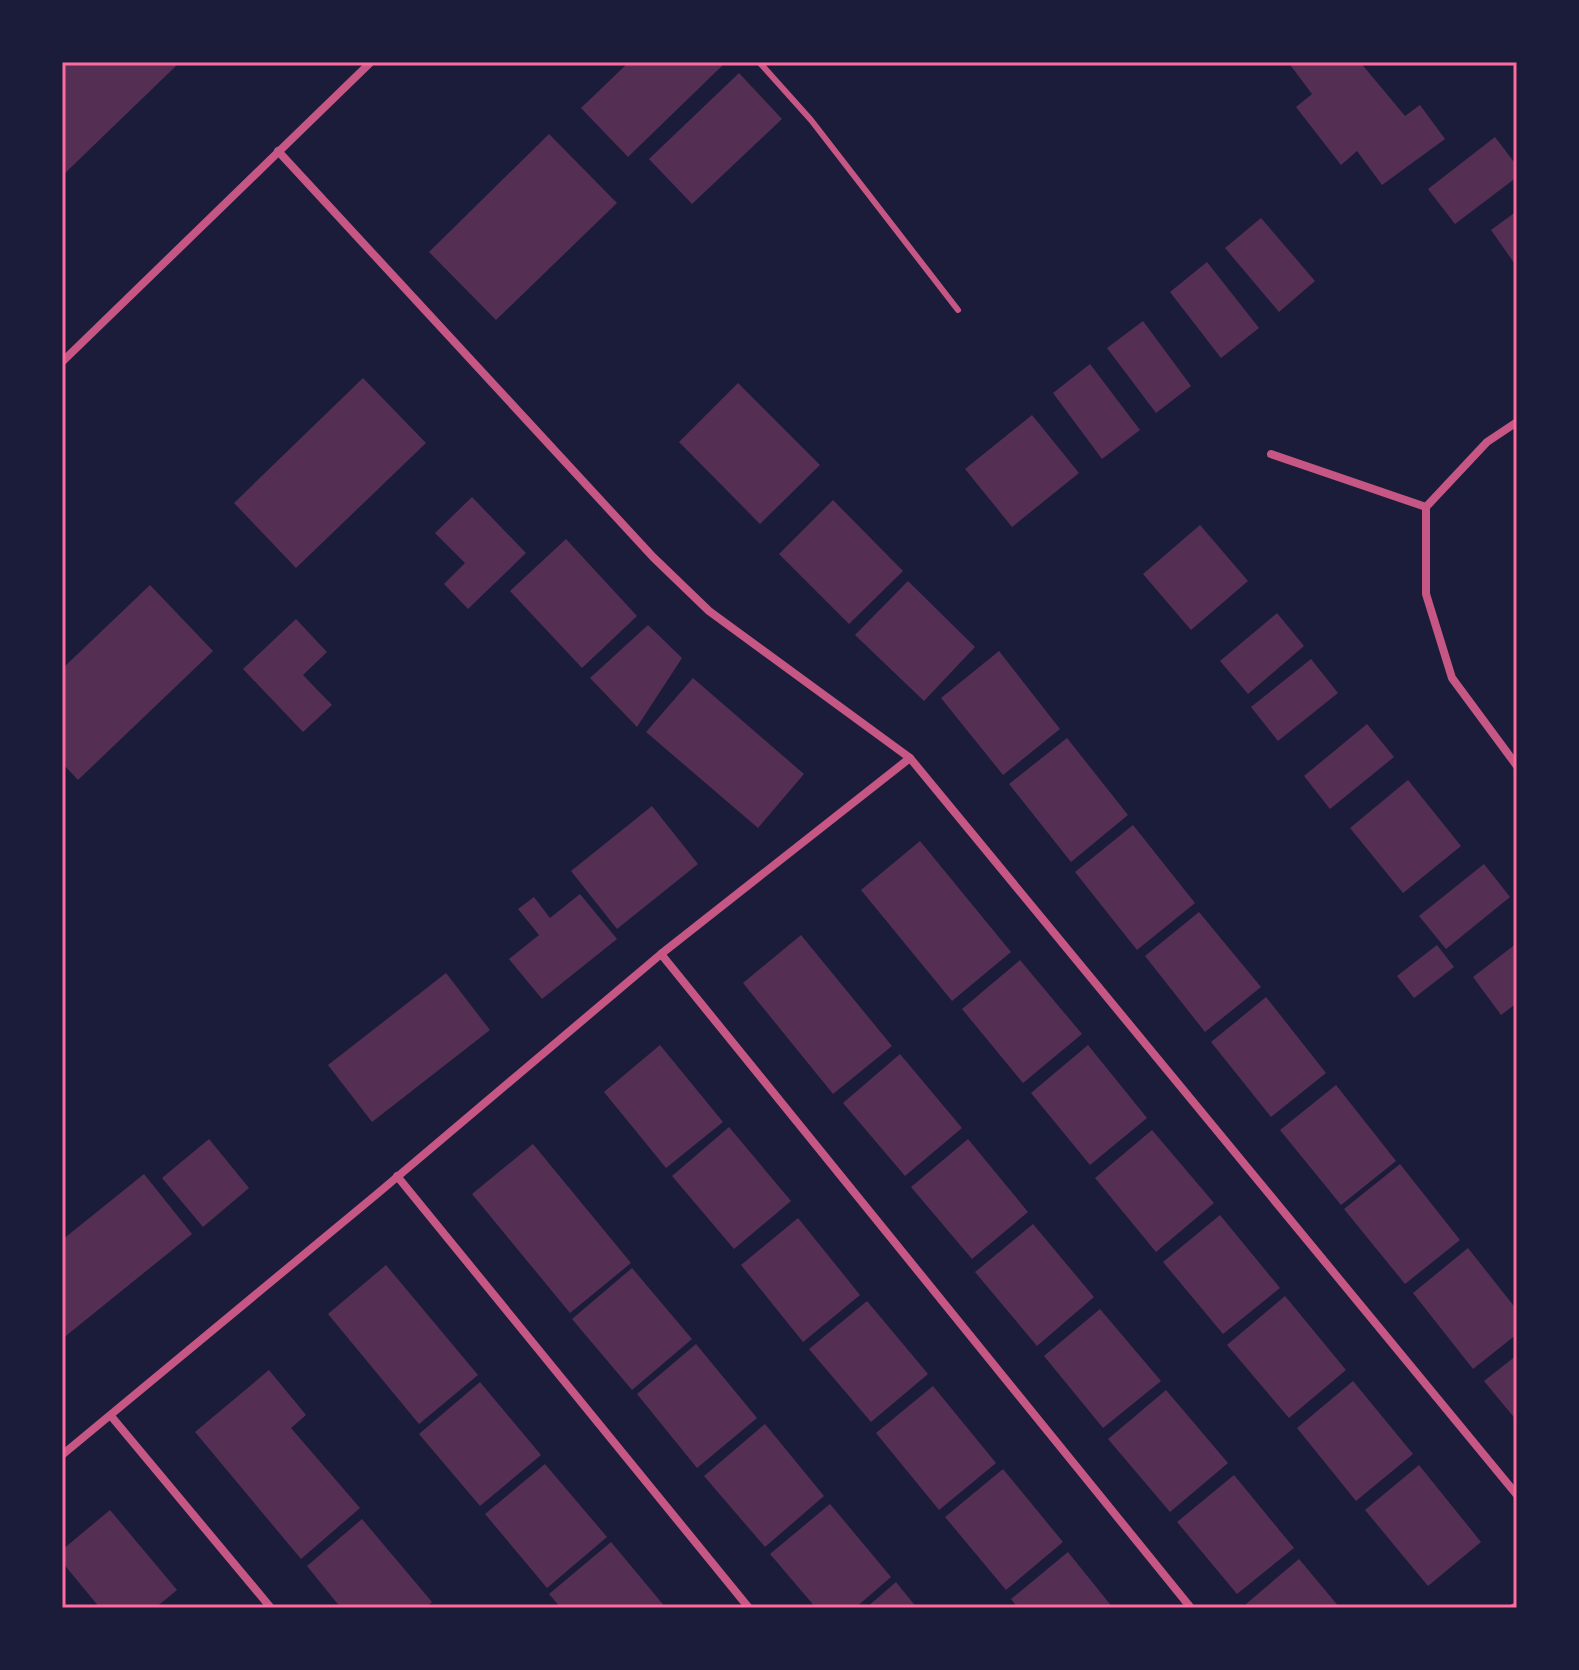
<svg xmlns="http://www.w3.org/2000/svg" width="1579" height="1670" viewBox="0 0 1579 1670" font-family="'Asap Condensed',sans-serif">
  <rect width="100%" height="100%" fill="#1b1b3a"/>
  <!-- building -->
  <g fill="#542f53">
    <polygon points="62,62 172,62 176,66 62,176"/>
    <polygon points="629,62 726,62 628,157 581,108"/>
    <polygon points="1288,62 1360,62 1405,116 1420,105 1445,139 1382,185 1357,151 1341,165 1296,107 1312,94"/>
    <polygon points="739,73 782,119 692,204 649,159"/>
    <polygon points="549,134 617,203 496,320 429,252"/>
    <polygon points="1495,137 1517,166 1517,177 1455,224 1428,189"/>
    <polygon points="1517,211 1517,267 1491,230"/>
    <polygon points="1261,218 1315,281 1279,312 1225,248"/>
    <polygon points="1207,262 1259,328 1221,358 1170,292"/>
    <polygon points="1143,321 1191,386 1156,413 1107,348"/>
    <polygon points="1090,364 1140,430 1102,459 1053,393"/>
    <polygon points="363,378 426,443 296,568 234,503"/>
    <polygon points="738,383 820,465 760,524 679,442"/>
    <polygon points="1032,415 1079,473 1012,527 965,469"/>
    <polygon points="472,497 526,553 468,609 444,584 465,563 435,533"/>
    <polygon points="833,500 903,571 849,624 779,554"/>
    <polygon points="1200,525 1248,581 1191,630 1143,574"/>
    <polygon points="566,539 637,616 582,668 510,591"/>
    <polygon points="908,581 975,647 924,701 855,635"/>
    <polygon points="150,585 213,651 78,780 62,763 62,669"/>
    <polygon points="1277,613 1304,646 1248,694 1220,661"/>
    <polygon points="296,619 327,652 303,675 332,705 303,732 243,669"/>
    <polygon points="648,625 682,658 637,727 590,678"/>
    <polygon points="999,651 1060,729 1003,775 941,698"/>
    <polygon points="1311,659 1338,693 1278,741 1251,707"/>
    <polygon points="693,678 804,774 758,828 646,732"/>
    <polygon points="1367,724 1394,757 1330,809 1304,776"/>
    <polygon points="1067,738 1128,815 1071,862 1009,784"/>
    <polygon points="1408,780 1461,846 1403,893 1350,828"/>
    <polygon points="652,806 698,864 617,929 571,871"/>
    <polygon points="1133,825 1195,903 1137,950 1075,872"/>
    <polygon points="920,841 1011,952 952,1001 861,890"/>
    <polygon points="1484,864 1510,897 1446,949 1419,916"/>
    <polygon points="580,894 617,939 542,999 509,959 539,935 518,909 534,897 550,918"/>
    <polygon points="1199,912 1261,987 1205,1032 1145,956"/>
    <polygon points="801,935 892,1046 833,1094 743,983"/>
    <polygon points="1517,943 1517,1003 1501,1015 1473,977"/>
    <polygon points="1437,945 1454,967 1414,998 1397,976"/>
    <polygon points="1020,960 1082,1034 1023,1083 962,1009"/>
    <polygon points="446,973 490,1030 372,1122 328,1065"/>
    <polygon points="1266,997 1326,1073 1271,1117 1211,1042"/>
    <polygon points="660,1045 723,1122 666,1168 604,1092"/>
    <polygon points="1088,1045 1147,1118 1090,1165 1031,1093"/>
    <polygon points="900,1054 962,1128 905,1176 843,1103"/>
    <polygon points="1336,1085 1396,1161 1341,1205 1280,1130"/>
    <polygon points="729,1127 791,1201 734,1249 672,1176"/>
    <polygon points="1152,1130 1214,1203 1156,1252 1095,1178"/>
    <polygon points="209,1139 249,1188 203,1227 162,1178"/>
    <polygon points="968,1139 1028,1212 972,1259 911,1187"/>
    <polygon points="533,1144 631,1263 570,1313 472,1194"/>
    <polygon points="1400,1164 1460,1240 1405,1284 1344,1209"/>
    <polygon points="144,1174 192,1234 62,1339 62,1240"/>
    <polygon points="1220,1215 1280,1288 1223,1334 1163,1262"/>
    <polygon points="798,1218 860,1295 803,1342 741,1265"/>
    <polygon points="1033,1224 1094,1297 1037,1346 975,1272"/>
    <polygon points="1468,1248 1517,1310 1517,1334 1473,1369 1413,1293"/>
    <polygon points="386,1265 478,1375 419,1424 328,1314"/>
    <polygon points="632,1268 692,1339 632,1390 572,1319"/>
    <polygon points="1285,1296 1346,1370 1289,1418 1227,1345"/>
    <polygon points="867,1301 928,1374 871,1422 809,1349"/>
    <polygon points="1100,1309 1161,1381 1103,1428 1044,1356"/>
    <polygon points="696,1344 757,1418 697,1468 637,1394"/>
    <polygon points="1517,1355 1517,1421 1484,1381"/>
    <polygon points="269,1370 306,1415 291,1428 360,1508 301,1559 195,1432"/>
    <polygon points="1353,1381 1413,1454 1356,1501 1297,1428"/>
    <polygon points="480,1382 541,1455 480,1506 419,1434"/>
    <polygon points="933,1386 996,1463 939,1510 876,1433"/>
    <polygon points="1166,1390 1228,1463 1170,1512 1108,1439"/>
    <polygon points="765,1424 824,1496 765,1547 704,1476"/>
    <polygon points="545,1464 607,1537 547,1588 485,1514"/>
    <polygon points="1419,1465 1481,1542 1428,1586 1365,1510"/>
    <polygon points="1003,1469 1063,1542 1006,1590 945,1517"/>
    <polygon points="1234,1475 1294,1548 1237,1594 1177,1522"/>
    <polygon points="830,1504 891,1577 855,1608 816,1608 770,1554"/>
    <polygon points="110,1510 177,1590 155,1608 100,1608 62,1562 62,1550"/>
    <polygon points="362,1519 432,1602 425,1608 341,1608 307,1566"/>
    <polygon points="611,1542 666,1608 561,1608 549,1594"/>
    <polygon points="1068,1552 1113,1608 1018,1608 1011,1599"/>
    <polygon points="1299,1559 1340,1608 1250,1608 1246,1604"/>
    <polygon points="896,1582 917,1608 866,1608"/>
  </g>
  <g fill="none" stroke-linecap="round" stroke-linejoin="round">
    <!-- service -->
    <polyline stroke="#c65784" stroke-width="6" points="759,62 811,120 958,310"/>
    <!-- minor -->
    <g stroke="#c65784" stroke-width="8">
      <polyline points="278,151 653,557 709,611 910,758 1517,1495"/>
      <polyline points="62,362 371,62"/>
      <polyline points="1271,454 1426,507 1426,594 1452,678 1517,766"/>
      <polyline points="1426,507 1487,442 1517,422"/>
      <polyline points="661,954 1191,1608"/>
      <polyline points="397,1176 749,1608"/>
      <polyline points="111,1416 271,1608"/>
      <polyline points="62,1455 377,1194 661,954 910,758"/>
      <polyline points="1513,1608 1517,1606"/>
    </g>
  </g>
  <!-- border -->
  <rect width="1579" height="1670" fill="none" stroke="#1b1b3a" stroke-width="128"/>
  <rect x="64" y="64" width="1451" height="1542" fill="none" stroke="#ff6b9d" stroke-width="3"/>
</svg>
